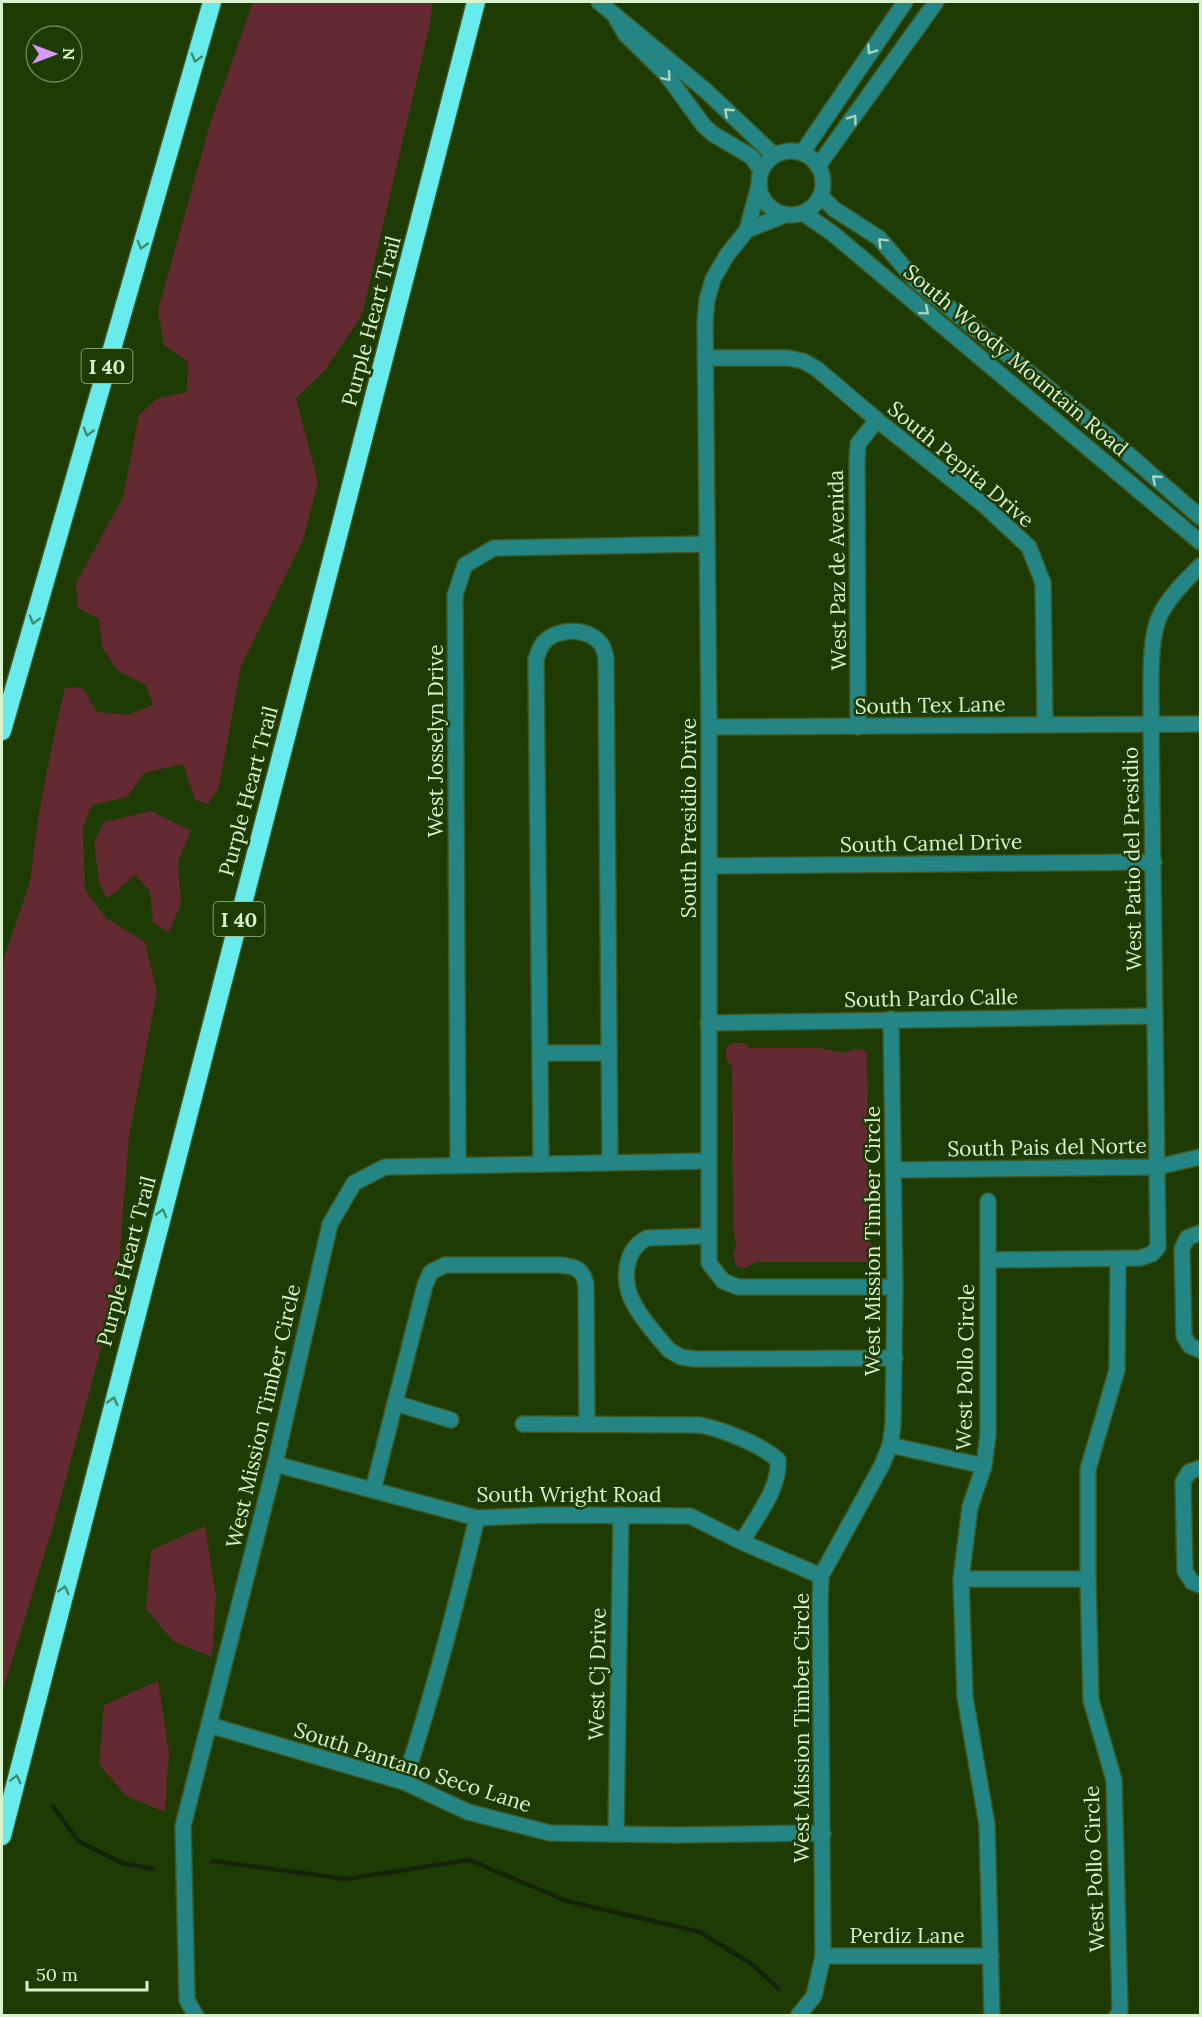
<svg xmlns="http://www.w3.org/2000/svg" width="1202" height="2017" viewBox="0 0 1202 2017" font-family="Lora,serif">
  <rect width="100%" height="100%" fill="#1e3b04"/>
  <!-- green -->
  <g fill="#632a31">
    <polygon points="253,2 433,2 429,28 362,315 325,370 296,398 318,482 303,540 241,666 219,787 208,804 195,800 183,764 144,773 127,797 92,805 83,827 85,890 106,918 145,942 157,993 129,1136 117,1289 54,1523 2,1693 2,964 30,882 38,818 54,735 65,688 82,687 97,712 127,715 153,705 146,685 118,671 102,647 99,619 78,608 76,583 123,497 139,415 158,398 187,392 188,362 164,345 158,310 210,124"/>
    <polygon points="151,811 191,831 178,861 181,903 169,933 153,923 150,891 135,875 107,899 99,882 94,843 104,822"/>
    <polygon points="730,1043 744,1043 750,1048 819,1048 845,1053 853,1049 862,1049 867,1053 869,1241 875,1248 874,1262 756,1262 745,1268 736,1266 733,1255 736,1245 733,1223 732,1066 726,1060 726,1049"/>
    <polygon points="205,1526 216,1597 212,1657 173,1641 146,1609 151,1550"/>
    <polygon points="158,1681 169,1752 165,1812 126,1796 99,1764 104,1705"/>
  </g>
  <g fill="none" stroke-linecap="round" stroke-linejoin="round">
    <!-- stream -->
    <g stroke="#142408" stroke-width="4.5">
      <polyline points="53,1806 78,1841 122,1863 153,1869"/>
      <polyline points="213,1861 346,1879 469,1860 567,1901 700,1932 753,1965 779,1989"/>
    </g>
    <!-- minor casing -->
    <g stroke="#3c5824" stroke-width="18">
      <g id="minor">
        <polyline points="599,2 705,90 774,155"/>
        <polyline points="617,20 626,35 666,74 704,126 713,134 752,157 761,171"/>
        <circle cx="791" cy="183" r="32"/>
        <polyline points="802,153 905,2"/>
        <polyline points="818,166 936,2"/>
        <polyline points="821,196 834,209 879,238 915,280 1105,434 1200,517"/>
        <polyline points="803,213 832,233 1200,542"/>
        <polyline points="785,215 747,230 727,255 713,279 707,300 705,322 709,727 709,1263 723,1281 738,1287 895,1287"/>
        <polyline points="747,230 759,185"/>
        <polyline points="705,358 788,358 803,361 817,369 877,420 984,505 1029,547 1043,583 1045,724"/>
        <polyline points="709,727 1200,724"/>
        <polyline points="858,727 857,461 858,444 877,420"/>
        <polyline points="709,866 1154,862"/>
        <polyline points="708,1023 1155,1016"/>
        <polyline points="540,1053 609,1053"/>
        <path d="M541,1163l-5,-504c2,-4 3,-10 6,-14 12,-18 47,-18 59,-1 3,4 4,10 5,14l4,505"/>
        <polyline points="458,1165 455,595 465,565 494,548 706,544"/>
        <polyline points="894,1170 1157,1167 1200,1157"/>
        <path d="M988,1201v59l152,-2 12,-4 6,-7 -7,-522c1,-31 -4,-85 10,-112 10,-18 25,-33 39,-47"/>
        <polyline points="1200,1233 1187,1238 1182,1249 1184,1336 1190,1346 1200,1350"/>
        <path d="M709,1236l-62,2c-24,12 -25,45 -13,66 9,17 23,32 35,46l12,7 14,2 200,-1"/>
        <polyline points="988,1260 988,1435 984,1466 970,1507 961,1579 965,1697 987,1825 992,2016"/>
        <polyline points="395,1403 451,1420"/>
        <path d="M523,1424l177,1c24,5 60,19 78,35 2,29 -22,57 -36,82"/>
        <polyline points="890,1445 984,1466"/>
        <polyline points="275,1464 477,1518 546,1515 690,1516 742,1542 821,1576"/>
        <polyline points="1200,1468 1189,1472 1183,1482 1185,1571 1192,1582 1200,1585"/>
        <path d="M373,1490l52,-205 6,-13 14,-7h114c16,1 25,4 27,21l1,138"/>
        <polyline points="961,1579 1088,1579"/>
        <polyline points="209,1725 404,1782 468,1812 550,1833 677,1835 823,1833"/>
        <path d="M404,1782c29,-87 52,-175 73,-264"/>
        <polyline points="616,1834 621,1515"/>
        <polyline points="823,1956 991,1956"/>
        <polyline points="196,2016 187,2000 183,1826 275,1464 330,1224 354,1183 385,1167 709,1161"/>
        <polyline points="798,2016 814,1996 823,1956 820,1601 821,1576 882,1465 890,1445 893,1425 895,1287 891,1019"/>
        <polyline points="1117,2016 1120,2011 1114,1780 1091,1700 1088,1579 1088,1469 1117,1370 1118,1259"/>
      </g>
    </g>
    <!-- highway casing -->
    <g stroke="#3c5824" stroke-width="21">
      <g id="highway">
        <polyline points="2,731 212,2"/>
        <polyline points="2,1836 476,2"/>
      </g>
    </g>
    <!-- minor -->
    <use href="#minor" stroke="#238685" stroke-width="15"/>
    <!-- highway -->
    <use href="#highway" stroke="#67eceb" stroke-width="18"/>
  </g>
  <!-- one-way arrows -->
  <defs><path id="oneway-chevron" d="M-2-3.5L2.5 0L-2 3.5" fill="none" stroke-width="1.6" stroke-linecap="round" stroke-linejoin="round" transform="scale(1.5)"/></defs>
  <g stroke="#acd6ba">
    <use href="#oneway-chevron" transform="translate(871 50) rotate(125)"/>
    <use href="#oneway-chevron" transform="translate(667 77) rotate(49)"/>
    <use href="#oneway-chevron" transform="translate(728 112) rotate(-137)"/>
    <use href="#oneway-chevron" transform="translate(853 119) rotate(-54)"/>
    <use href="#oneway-chevron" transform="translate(882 242) rotate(-135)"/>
    <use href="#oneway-chevron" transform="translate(925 311) rotate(40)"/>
    <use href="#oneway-chevron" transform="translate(1156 479) rotate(-139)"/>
  </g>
  <g stroke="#3f8b6c">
    <use href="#oneway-chevron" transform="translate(196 58) rotate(106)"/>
    <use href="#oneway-chevron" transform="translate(142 245) rotate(106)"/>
    <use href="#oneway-chevron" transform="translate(88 432) rotate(106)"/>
    <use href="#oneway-chevron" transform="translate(34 620) rotate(106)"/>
    <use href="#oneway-chevron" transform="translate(162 1213) rotate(-75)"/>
    <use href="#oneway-chevron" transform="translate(113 1401) rotate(-75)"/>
    <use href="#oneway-chevron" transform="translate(64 1590) rotate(-75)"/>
    <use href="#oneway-chevron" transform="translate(16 1779) rotate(-76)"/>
  </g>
  <g text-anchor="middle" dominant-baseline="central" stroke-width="5" stroke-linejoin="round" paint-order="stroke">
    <!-- shield labels -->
    <g fill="#1e3b04" stroke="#a1ba90" stroke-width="1.5">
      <rect x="81.5" y="349" width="51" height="34" rx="4.5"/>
      <rect x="213.5" y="902" width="51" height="34" rx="4.5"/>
    </g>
    <g font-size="20" font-weight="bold" fill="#d9f1cc">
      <text x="107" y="366">I 40</text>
      <text x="239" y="919">I 40</text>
    </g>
    <!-- street labels -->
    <g font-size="21" fill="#d9f1cc" stroke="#1e3b04">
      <text transform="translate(371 321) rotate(-75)">Purple Heart Trail</text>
      <text transform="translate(1016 360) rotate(40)">South Woody Mountain Road</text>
      <text transform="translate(961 464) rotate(40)">South Pepita Drive</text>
      <text transform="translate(837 570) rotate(-91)">West Paz de Avenida</text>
      <text transform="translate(930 705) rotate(-1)">South Tex Lane</text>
      <text transform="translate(435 741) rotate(-90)">West Josselyn Drive</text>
      <text transform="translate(248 791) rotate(-75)">Purple Heart Trail</text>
      <text transform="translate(688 818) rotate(-90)">South Presidio Drive</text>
      <text transform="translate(931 843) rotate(-1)">South Camel Drive</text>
      <text transform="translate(1132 859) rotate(-91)">West Patio del Presidio</text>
      <text transform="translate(931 998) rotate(-1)">South Pardo Calle</text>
      <text transform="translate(1047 1147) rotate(-1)">South Pais del Norte</text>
      <text transform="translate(872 1241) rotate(-90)">West Mission Timber Circle</text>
      <text transform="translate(126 1261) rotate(-75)">Purple Heart Trail</text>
      <text transform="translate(965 1367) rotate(-89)">West Pollo Circle</text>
      <text transform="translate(263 1416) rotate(-77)">West Mission Timber Circle</text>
      <text x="569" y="1494">South Wright Road</text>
      <text transform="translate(597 1674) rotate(-89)">West Cj Drive</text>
      <text transform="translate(801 1728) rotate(-90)">West Mission Timber Circle</text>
      <text transform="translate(413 1767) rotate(18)">South Pantano Seco Lane</text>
      <text transform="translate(1094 1869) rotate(-92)">West Pollo Circle</text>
      <text x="907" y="1935">Perdiz Lane</text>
    </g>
  </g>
  <!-- border -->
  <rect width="1202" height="2017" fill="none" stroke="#d9f1cc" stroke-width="6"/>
  <!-- north arrow -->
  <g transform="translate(54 54) rotate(90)"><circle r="28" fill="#1e3b04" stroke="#698454" stroke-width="1.5"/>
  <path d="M0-4.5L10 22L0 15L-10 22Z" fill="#d99af7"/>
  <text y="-9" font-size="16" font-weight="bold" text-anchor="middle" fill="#d9f1cc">N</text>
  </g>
  <!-- scale -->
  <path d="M27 1981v9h120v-9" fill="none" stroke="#d9f1cc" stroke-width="3"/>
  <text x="36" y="1981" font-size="18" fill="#d9f1cc" stroke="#1e3b04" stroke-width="4.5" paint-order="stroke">50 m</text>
</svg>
